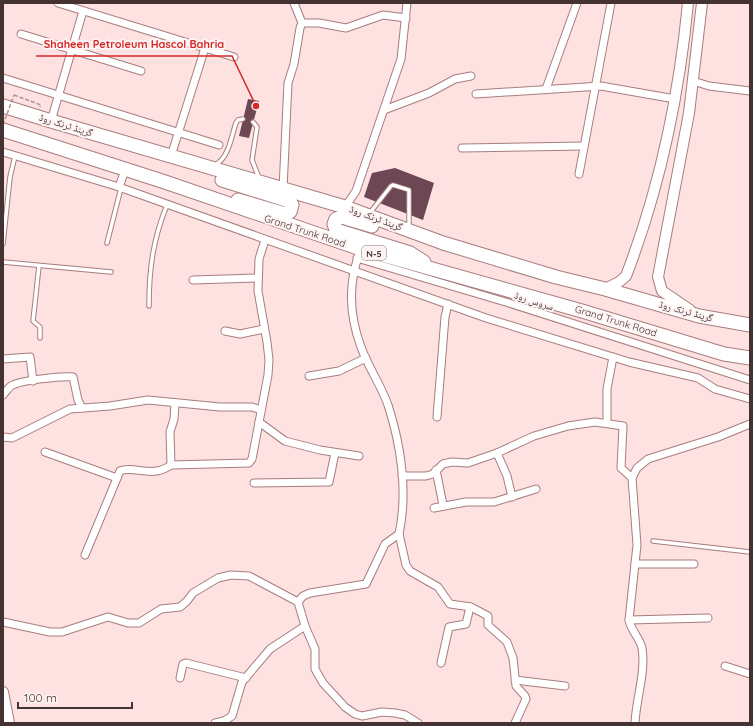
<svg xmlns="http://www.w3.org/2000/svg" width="753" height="726" viewBox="0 0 753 726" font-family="Quicksand,'Noto Naskh Arabic',sans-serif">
  <rect width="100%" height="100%" fill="#fee1e1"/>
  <!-- building -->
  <g fill="#6d4754">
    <polygon points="248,99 259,101 249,138 239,136"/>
    <polygon points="395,168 434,183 423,220 364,197 372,173"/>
  </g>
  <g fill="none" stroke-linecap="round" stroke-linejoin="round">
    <!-- lane casing -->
    <g stroke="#a87d7d" stroke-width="5.5">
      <g id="lane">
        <polyline points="253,122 257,127 252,160 259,178"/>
        <path d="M215,165c14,-7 16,-28 21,-42l2,-3 5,-1"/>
        <polyline points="369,214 391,186 393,185 409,190 409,227"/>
        <polyline points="107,243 121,188"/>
        <polyline points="3,244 10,177 15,156"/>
        <polyline points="3,262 111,272"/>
        <polyline points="39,266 33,321 40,327 40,338"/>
        <path d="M149,306c0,-37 4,-67 18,-101"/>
        <polyline points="653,541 750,552"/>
      </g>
    </g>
    <!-- street casing -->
    <g stroke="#a87d7d" stroke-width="9">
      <g id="street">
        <polyline points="58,3 234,57"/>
        <polyline points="294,3 302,23"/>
        <polyline points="21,34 141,71"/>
        <polyline points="3,78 219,145"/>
        <polyline points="693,81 709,86 750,91"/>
        <polyline points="546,89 577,3"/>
        <polyline points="476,94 601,86 675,99"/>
        <polyline points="384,110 429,93 455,79 471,76"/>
        <polyline points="51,121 83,11"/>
        <polyline points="462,148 584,146"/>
        <polyline points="3,152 119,187 486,318 629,362 698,378 715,389 750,399"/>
        <polyline points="171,156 205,48"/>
        <polyline points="579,174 611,3"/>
        <polyline points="119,187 125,170"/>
        <polyline points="283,189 288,83 294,64 300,28 302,23 319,23 346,28 383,15 406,18"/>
        <polyline points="345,207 356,191 401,59 407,3"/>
        <polyline points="357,258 509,303 750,380"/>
        <polyline points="193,280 257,278"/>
        <polyline points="225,331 240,334 264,329"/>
        <polyline points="3,359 30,357 33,381"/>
        <polyline points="309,376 339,371 366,358"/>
        <path d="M3,395c3,-3 5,-7 8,-9 9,-6 51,-10 62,-9l5,23 4,8"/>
        <polyline points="437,417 445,317 448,304"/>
        <polyline points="259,422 285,441 320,450 359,456"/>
        <polyline points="607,423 607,389 613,357"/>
        <polyline points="3,437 12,438 70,409 110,406 148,400 220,407 252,407 261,410"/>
        <polyline points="45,452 117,478"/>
        <polyline points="497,453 507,476 512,497"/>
        <polyline points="171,465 170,432 174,419 175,403"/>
        <polyline points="436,470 443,505"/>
        <polyline points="402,476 426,476 433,474 443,464 452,462 468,463 497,453 534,436 568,426 595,422 623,426 621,468 632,478"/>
        <polyline points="254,483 329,482 335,453"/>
        <polyline points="434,508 466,502 494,502 536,489"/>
        <polyline points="399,534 406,565 410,571 438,587 450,604 471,607 488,616 488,625 507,642 513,658 516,686 525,696 526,699 515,723"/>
        <path d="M85,555l35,-84c14,-6 32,8 51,-6l78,-2 3,-4 16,-84 1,-15 -2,-18 -9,-51 1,-32 6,-19"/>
        <polyline points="635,564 694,564"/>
        <path d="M298,602l5,-6 7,-3 56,-9 19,-40 14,-10c9,-42 2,-89 -11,-129 -7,-20 -20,-38 -27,-58 -12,-32 -13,-66 0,-98"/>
        <polyline points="629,620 708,618"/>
        <polyline points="3,622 50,632 62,632 108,617 128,623 139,623 161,609 180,607 187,601 193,593 218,578 231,575 249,576 298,602 305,626 315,649 315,669 323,683 345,707 355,714 362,716 382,712 395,713 405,715 418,723"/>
        <polyline points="441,663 449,627 466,624 470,607"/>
        <polyline points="725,666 750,674"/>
        <polyline points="180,678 183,664 186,663 246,678"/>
        <polyline points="515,680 565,686"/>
        <polyline points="215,723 224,721 232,716 242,682 270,649 305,626"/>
        <path d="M635,723c1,-24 11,-51 7,-75 -2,-10 -11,-17 -13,-28l8,-75 -5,-67 5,-10 11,-9 70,-22 32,-13"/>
      </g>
    </g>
    <!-- secondary casing -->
    <g stroke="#a87d7d" stroke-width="12">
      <g id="secondary">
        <path d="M605,289l14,-7 7,-6c34,-88 53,-180 62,-273"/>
        <polyline points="690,310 662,291 658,277 689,113 702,3"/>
        <polyline points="3,692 9,723"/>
      </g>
    </g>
    <!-- highway casing -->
    <g stroke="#a87d7d" stroke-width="15">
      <g id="highway">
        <polyline points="3,106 51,121 345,207 443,243 556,277 605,289 699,316 750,325"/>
        <polyline points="3,130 162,181 361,249 582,311 724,354 750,358"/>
        <polyline points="222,180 289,201 292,205 290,212 285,214 238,200"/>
        <polyline points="372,226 342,217 336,219 334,224 336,230 410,253 424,262"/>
      </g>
    </g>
    <!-- path -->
    <polyline stroke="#aa9192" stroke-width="1.5" stroke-dasharray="4 2" stroke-linecap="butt" points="14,95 41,105 40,107"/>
    <!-- lane -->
    <use href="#lane" stroke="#fff" stroke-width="3.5"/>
    <!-- street -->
    <use href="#street" stroke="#fff" stroke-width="7"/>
    <!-- secondary -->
    <use href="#secondary" stroke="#fff" stroke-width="10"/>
    <!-- highway -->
    <use href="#highway" stroke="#fff" stroke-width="13"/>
    <!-- path-bridge -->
    <polyline stroke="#aa9192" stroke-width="1.5" stroke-dasharray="4 2" stroke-linecap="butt" points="3,125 14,95"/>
  </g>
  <g text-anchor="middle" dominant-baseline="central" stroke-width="4" stroke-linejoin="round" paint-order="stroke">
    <!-- shield labels -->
    <rect fill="#fef4f3" stroke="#7c6c6d" stroke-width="1" x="362" y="246" width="24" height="14" rx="3"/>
    <g font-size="9" font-weight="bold" fill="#453233">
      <text x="374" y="253">N-5</text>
    </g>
    <!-- street labels -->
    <g font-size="10" fill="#453233" stroke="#fef4f3">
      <text transform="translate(66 125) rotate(17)">گرینڈ ٹرنک روڈ</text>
      <text transform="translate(376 218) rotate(20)">گرینڈ ٹرنک روڈ</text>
      <text transform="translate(305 231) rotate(18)">Grand Trunk Road</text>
      <text transform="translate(534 301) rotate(18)">سروس روڈ</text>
      <text transform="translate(686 311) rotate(15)">گرینڈ ٹرنک روڈ</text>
      <text transform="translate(616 321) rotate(17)">Grand Trunk Road</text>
    </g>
  </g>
  <!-- callouts -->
  <path fill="none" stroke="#d62828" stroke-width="1.5" d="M256 106L232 56H36"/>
  <circle fill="#d62828" stroke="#fef4f3" stroke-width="1.5" cx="256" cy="106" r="4"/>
  <g font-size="11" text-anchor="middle" font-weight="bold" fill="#d62828" stroke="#fef4f3" stroke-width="4" stroke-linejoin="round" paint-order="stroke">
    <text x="134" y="48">Shaheen Petroleum Hascol Bahria</text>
  </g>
  <!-- border -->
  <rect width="753" height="726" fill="none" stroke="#453233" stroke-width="8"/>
  <!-- scale -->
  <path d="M18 702v6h114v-6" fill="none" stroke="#453233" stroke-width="2"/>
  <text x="24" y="702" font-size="12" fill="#453233" stroke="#fef4f3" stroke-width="3" paint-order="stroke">100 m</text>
</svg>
